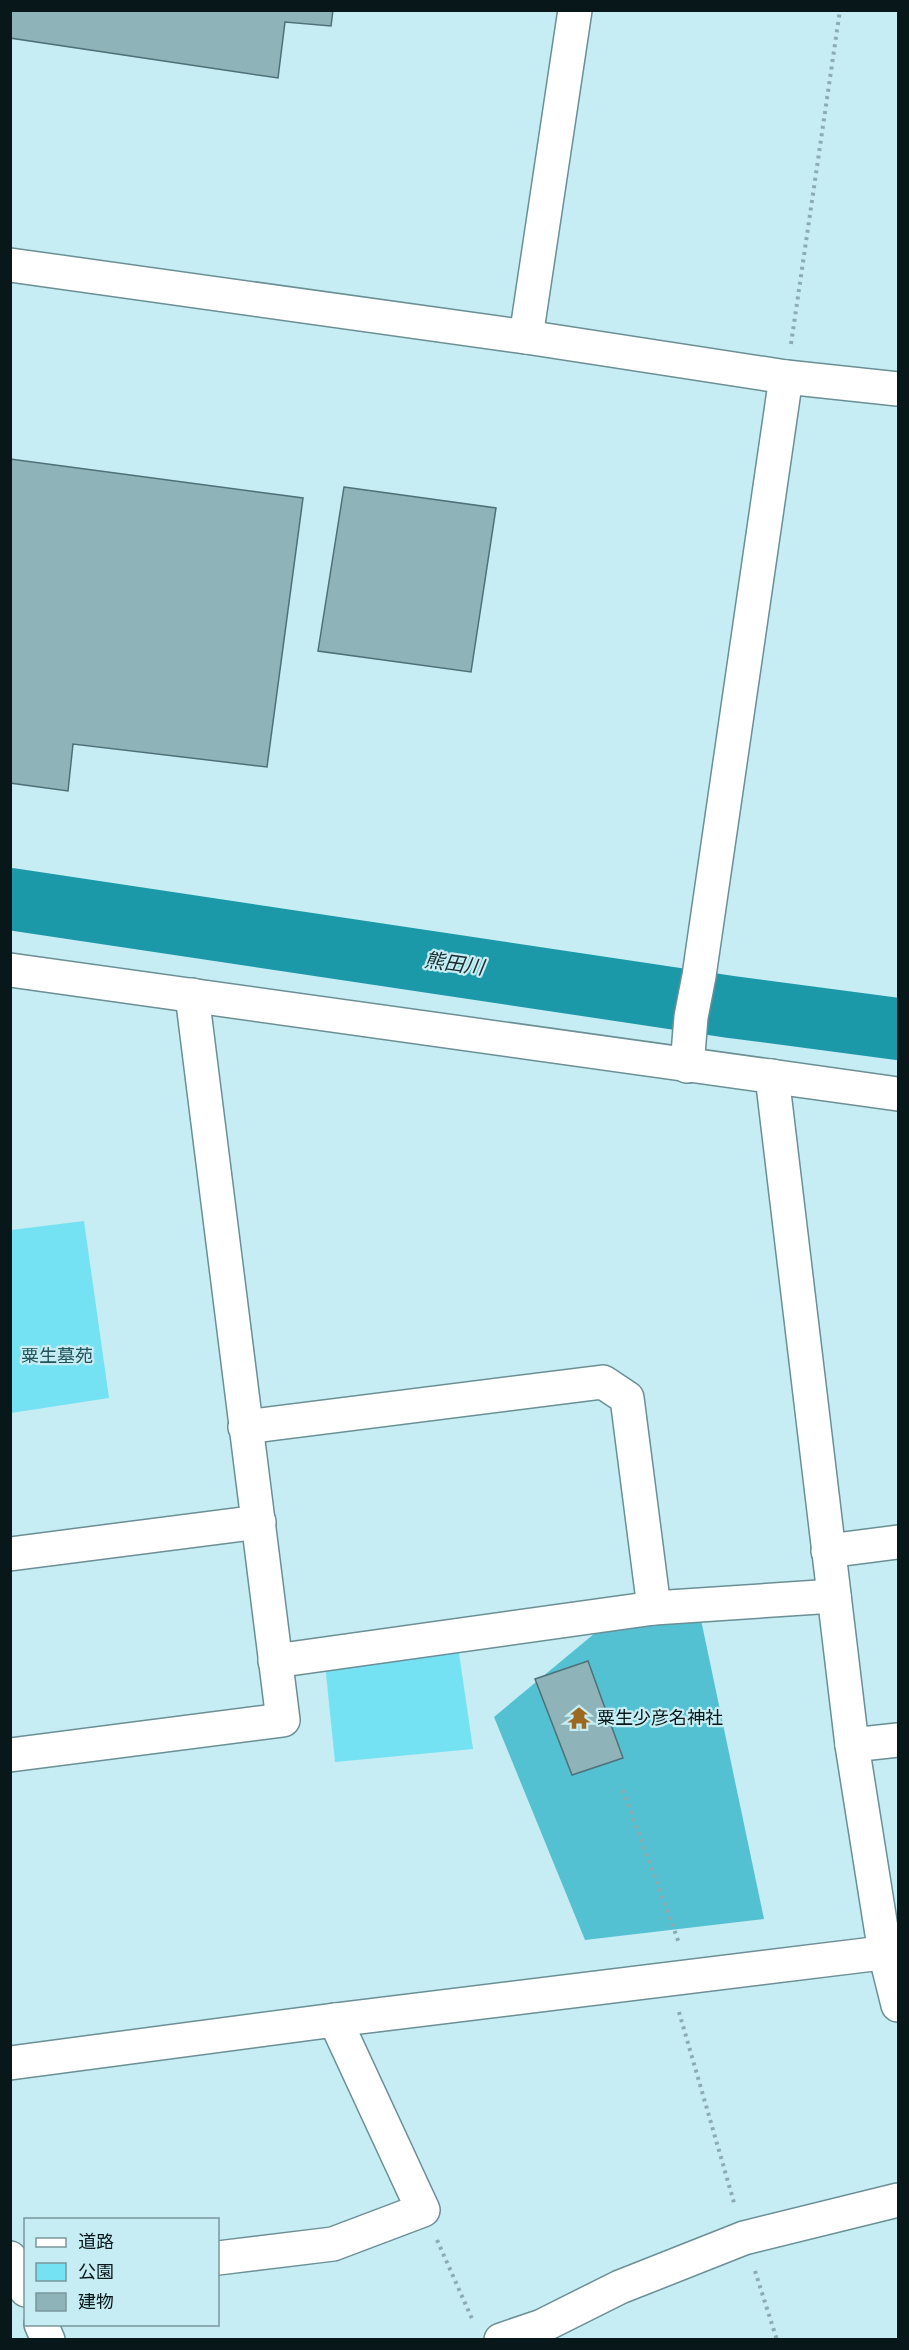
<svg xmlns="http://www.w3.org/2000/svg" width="909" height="2350" viewBox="0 0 909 2350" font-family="Karla,'Noto Sans JP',sans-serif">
  <rect width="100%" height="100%" fill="#c6edf3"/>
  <!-- green -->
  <g fill="#75e2f3">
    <polygon points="84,1221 109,1398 11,1413 11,1230"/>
    <polygon points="459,1653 473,1749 335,1762 325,1664"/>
  </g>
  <!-- forest -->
  <polygon fill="#53c1d2" points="700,1615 764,1919 585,1940 494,1717 612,1619"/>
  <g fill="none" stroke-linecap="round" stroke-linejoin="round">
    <!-- river -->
    <polyline stroke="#1c99a9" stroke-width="62" points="10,899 731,1007 898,1029"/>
  </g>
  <!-- building -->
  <g fill="#8eb4ba" stroke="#4e7177" stroke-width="1.5">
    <polygon points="10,10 333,10 331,26 285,22 278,78 10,38"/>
    <polygon points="10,459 303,498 267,767 73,744 68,791 10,783"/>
    <polygon points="344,487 496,508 471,672 318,651"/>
    <polygon points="588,1661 623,1758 572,1775 535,1679"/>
  </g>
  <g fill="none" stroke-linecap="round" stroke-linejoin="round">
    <!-- minor casing -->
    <g stroke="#6a8f95" stroke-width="36">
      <g id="minor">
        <polyline points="687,1066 691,1017 699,976 786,377"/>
        <polyline points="772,1076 852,1745 885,1953 898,2005"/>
        <polyline points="245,1427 603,1382 627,1398 654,1608"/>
        <polyline points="828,1551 898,1542"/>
        <polyline points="10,1554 259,1522"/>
        <polyline points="275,1661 654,1608 834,1596"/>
        <polyline points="852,1745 898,1740"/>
        <polyline points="10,1755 283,1720 192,995"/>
        <polyline points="10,2063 335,2020 898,1951"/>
        <polyline points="10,2258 26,2290"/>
        <polyline points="218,2258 333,2244 423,2210 335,2020"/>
        <polyline points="41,2324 48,2340"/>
        <polyline points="501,2340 542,2326 620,2287 744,2238 898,2200"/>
      </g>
    </g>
    <!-- tertiary casing -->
    <g stroke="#6a8f95" stroke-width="36">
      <g id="tertiary">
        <polyline points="10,265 526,337 786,377 898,389"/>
        <polyline points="526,337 575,10"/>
        <polyline points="10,970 898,1094"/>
      </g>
    </g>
    <!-- path -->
    <g stroke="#8cacb1" stroke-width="4" stroke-dasharray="3 4.5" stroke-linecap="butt">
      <polyline points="791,344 840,10"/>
      <polyline points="623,1790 679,1943"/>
      <polyline points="679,2012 735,2206"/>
      <polyline points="437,2240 473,2321"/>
      <polyline points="755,2271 777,2340"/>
    </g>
    <!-- minor -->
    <use href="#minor" stroke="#fff" stroke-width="33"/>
    <!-- tertiary -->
    <use href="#tertiary" stroke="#fff" stroke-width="33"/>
  </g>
  <!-- icons -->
  <defs>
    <g id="temple-bare" transform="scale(1.8)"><path d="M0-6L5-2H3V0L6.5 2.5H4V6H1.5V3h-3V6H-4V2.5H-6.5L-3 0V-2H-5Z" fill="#9d6820" stroke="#c6edf3" stroke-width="2.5" paint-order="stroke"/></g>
  </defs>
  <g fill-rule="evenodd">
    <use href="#temple-bare" x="579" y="1718"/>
  </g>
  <g text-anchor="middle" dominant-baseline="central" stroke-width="4.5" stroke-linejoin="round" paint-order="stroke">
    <!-- park labels -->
    <g font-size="18" fill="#23535a" stroke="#c6edf3">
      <text x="57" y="1356">粟生墓苑</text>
    </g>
    <!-- poi labels -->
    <g font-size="18" fill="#081719" stroke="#c6edf3" text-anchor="start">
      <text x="597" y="1718">粟生少彦名神社</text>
    </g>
    <!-- water labels -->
    <g font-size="20" font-style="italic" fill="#192d30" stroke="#c6edf3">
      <text transform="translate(454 964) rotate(8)">熊田川</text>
    </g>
  </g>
  <!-- border -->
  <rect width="909" height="2350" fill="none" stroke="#081719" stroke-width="24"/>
  <!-- legend -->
  <rect x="24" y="2218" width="195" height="108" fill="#c6edf3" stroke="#7a979c" stroke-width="1.5"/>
  <rect x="36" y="2238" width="30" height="9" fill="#ffffff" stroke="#7a979c" stroke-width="1.5"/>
  <text x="78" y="2248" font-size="18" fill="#081719">道路</text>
  <rect x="36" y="2263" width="30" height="18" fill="#75e2f3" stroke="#7a979c" stroke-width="1.5"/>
  <text x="78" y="2278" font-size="18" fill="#081719">公園</text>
  <rect x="36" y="2293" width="30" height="18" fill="#8eb4ba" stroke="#7a979c" stroke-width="1.5"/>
  <text x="78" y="2308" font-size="18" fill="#081719">建物</text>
</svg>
